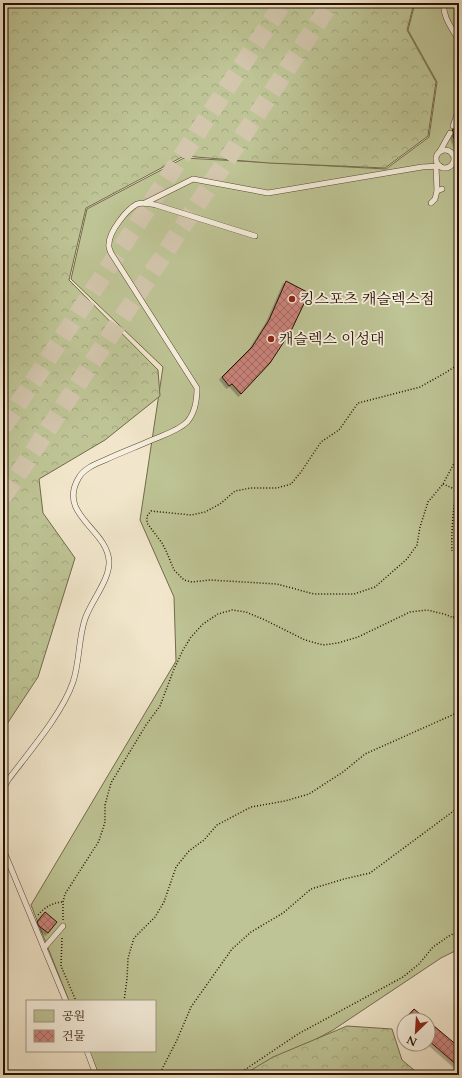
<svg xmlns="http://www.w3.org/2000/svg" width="462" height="1078" viewBox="0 0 462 1078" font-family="Cardo,'Noto Serif KR',serif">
  <defs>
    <pattern id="forest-crowns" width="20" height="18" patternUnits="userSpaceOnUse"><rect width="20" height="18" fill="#bec495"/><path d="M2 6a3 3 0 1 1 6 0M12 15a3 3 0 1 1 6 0" fill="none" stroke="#a3a77f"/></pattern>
    <pattern id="building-cross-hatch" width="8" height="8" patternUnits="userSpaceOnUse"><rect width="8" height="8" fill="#cb847d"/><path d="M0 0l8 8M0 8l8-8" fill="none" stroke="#a56b64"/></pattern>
    <filter id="shadow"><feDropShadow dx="-2.5" dy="2.5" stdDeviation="0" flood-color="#0004"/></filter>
  </defs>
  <rect width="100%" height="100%" fill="#f1e6cb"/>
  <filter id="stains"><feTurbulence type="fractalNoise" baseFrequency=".005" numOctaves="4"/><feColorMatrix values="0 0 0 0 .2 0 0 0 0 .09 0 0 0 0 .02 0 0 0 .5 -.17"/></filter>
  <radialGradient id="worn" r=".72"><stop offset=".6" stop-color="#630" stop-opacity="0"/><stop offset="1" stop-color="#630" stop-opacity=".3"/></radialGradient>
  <!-- green -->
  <polygon fill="#bec495" stroke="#726a4a" points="415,3 459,3 459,949 441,958 333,1030 250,1075 99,1075 89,1051 155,1051 155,1001 69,1001 31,905 176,661 174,597 140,520 163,367 71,279 87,209 184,158 386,169 429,137 437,82 408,30"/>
  <!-- forest -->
  <g fill="url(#forest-crowns)" stroke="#726a4a">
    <polygon points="3,3 414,3 407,30 436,82 428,136 385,168 269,163 184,156 86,208 69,280 158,370 160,396 105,440 39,479 43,513 75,558 38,677 3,730"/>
    <polygon points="347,1026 392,1029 402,1060 420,1075 243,1075 273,1057"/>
  </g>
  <!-- building -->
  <g fill="url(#building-cross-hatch)" stroke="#271000" filter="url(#shadow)">
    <polygon points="457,126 459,126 459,150 453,136 454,133 452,130 455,129"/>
    <polygon points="286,281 309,293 291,331 270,363 241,394 232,384 229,386 222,377 252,347 269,320"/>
    <polygon points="45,912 57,922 48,933 39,926 37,922"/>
    <polygon points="414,1009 427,1020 404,1020"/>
    <polygon points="428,1021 459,1047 459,1067 428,1040"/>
  </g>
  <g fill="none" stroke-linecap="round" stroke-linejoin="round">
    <!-- highway-tunnel -->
    <g stroke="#d3c6ad" stroke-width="18" stroke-dasharray="18 9" stroke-linecap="butt">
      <polyline points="3,427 283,3"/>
      <polyline points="3,497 331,3"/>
    </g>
    <!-- lane casing -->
    <g stroke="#5a4633" stroke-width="6">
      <g id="lane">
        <path d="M444,3c-2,14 9,26 15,38"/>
        <polyline points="453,126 459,109"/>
        <circle cx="445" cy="159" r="9"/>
        <polyline points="440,151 450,133"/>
        <polyline points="436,166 437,191"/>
        <polyline points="145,203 193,179 268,193 422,167 440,166"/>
        <polyline points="431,203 435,199 437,191 442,189"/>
        <path d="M3,789l5,-9c21,-28 54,-66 65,-98 7,-21 5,-42 12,-63 6,-18 25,-39 24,-58 -2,-32 -51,-46 -31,-82 5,-10 17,-15 27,-19 15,-7 31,-13 47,-20 11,-5 26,-9 35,-18 8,-9 10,-22 10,-34l-86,-135c-1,-3 -3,-6 -2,-9 0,-12 17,-34 28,-40 6,-2 13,0 19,1l99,31"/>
        <polyline points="3,849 66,1001"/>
        <polyline points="44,948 63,926"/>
        <polyline points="87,1051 96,1075"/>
      </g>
    </g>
    <!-- path -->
    <g stroke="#271000" stroke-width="1.5" stroke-dasharray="1 2" stroke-linecap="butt">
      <polyline points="458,3 459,4"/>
      <polyline points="459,364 445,373 420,387 358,403 339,430 321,442 301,472 291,484 277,488 251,488 235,491 220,504 205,512 191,515 151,511 147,516 147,523 162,543 167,553 174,570 184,580 192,582 210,580 277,584 314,594 354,594 375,587 407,559 417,545 420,527 428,502 443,484 459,454"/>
      <polyline points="443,484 457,490"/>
      <path d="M452,551c-1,-11 1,-57 7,-63"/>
      <polyline points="453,617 459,615"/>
      <path d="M38,915c7,-8 14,-12 24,-13"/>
      <polyline points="63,920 63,902 65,894 99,841 105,822 105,805 111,783 146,725 160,706 174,669 183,650 191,637 203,624 218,614 232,610 246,612 265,620 305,640 323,645 338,643 358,637 410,612 427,610 444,614 459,620"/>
      <polyline points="62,938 61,966 76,1001"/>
      <polyline points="124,1001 127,979 128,958 134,938 155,917 164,902 176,867 189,851 204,840 217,825 251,807 285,801 309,794 343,772 365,754 459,712"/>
      <polyline points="159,1075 177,1040 191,1007 232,949 251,932 283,913 311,889 344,879 370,873 459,807"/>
      <polyline points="237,1075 298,1034 403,977 419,964 433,947 449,936 459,931"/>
    </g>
    <!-- lane -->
    <use href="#lane" stroke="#f6efdd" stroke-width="5"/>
  </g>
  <!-- markers -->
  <g fill="#8f2418" stroke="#f6efdd" stroke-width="1.5">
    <circle cx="292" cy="299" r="4"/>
    <circle cx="271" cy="339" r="4"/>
  </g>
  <g text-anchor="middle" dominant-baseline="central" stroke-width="3.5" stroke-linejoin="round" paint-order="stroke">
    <!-- poi labels -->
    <g font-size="15" fill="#271000" stroke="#f6efdd" text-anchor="start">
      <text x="300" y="299">킹스포츠 캐슬렉스점</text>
      <text x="279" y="339">캐슬렉스 이성대</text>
    </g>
  </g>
  <!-- margin -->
  <rect width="462" height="1078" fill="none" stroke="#f1e6cb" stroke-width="16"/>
  <rect x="4" y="4" width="454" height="1070" fill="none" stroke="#271000" stroke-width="2"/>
  <rect x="8" y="8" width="446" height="1062" fill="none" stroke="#271000"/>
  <!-- legend -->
  <rect x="26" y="1000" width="130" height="52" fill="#f6efdd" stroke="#a39685"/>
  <rect x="34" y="1010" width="20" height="12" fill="#bec495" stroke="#a39685"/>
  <text x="62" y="1020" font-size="12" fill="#271000">공원</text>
  <rect x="34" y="1030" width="20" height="12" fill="url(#building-cross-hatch)" stroke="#a39685"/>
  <text x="62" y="1040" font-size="12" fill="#271000">건물</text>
  <!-- north arrow -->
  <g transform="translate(416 1032) rotate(205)"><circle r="19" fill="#f6efdd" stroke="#a39685"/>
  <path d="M0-3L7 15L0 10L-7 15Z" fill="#8f2418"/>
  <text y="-6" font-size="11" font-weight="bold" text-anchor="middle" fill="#271000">N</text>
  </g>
  <rect width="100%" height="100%" filter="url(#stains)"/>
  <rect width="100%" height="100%" fill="url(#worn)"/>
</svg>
